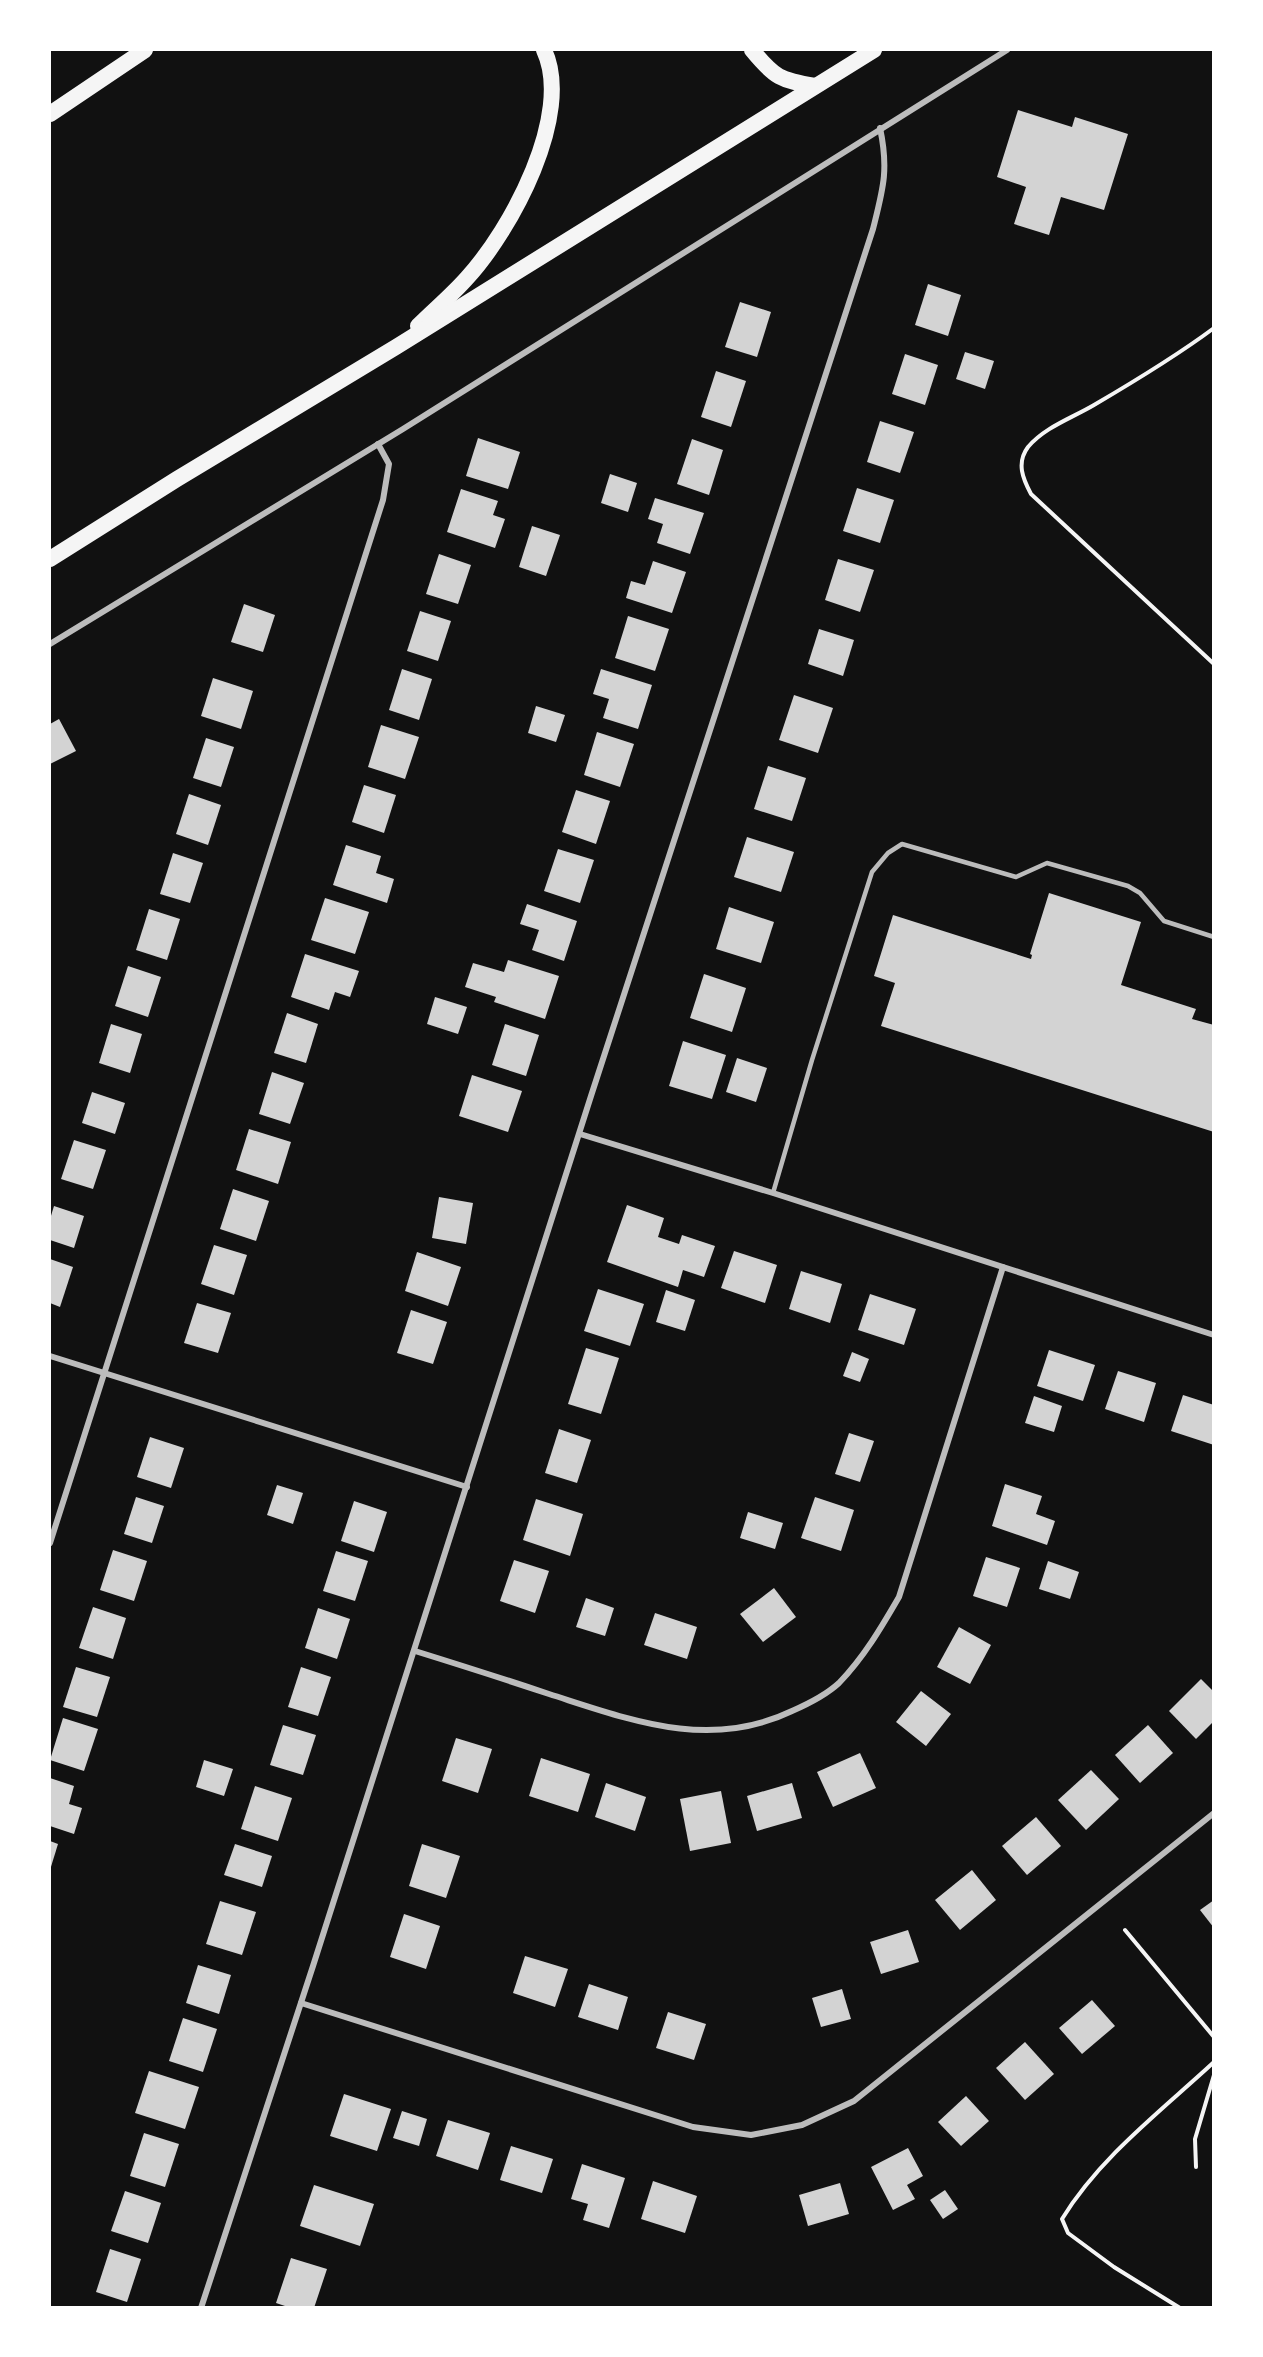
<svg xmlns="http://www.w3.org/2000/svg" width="1263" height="2357" viewBox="0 0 1263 2357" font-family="Cabin,sans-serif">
  <rect width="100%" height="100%" fill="#111"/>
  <!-- building -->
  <g fill="#d3d3d3">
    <polygon points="1018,110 1072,127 1075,117 1128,134 1104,210 1061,197 1049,235 1014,224 1026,187 997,177"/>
    <polygon points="928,284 961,295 948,336 915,325"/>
    <polygon points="740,302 771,312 757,357 725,347"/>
    <polygon points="965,352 994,361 985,389 956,379"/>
    <polygon points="905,354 938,365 925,405 892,394"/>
    <polygon points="716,371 746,381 731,427 701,417"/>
    <polygon points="880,421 914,432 900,473 867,462"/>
    <polygon points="478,438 520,452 508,489 466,476"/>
    <polygon points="692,439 723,450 709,495 677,484"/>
    <polygon points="610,474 637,483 628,512 601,503"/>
    <polygon points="857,488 894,500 880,543 843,531"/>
    <polygon points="461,489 498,501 493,515 505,519 495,548 447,532"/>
    <polygon points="655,498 704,513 690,554 657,543 663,524 648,519"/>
    <polygon points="532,526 560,535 546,576 519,567"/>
    <polygon points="439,554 471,565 458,604 426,594"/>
    <polygon points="838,559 874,570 860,612 825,600"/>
    <polygon points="653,561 686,572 672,613 626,598 631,581 645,585"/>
    <polygon points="244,604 275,615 263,652 231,642"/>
    <polygon points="420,611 451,621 438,661 407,651"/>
    <polygon points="628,616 669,629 655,671 615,658"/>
    <polygon points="819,629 854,640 843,676 808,664"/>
    <polygon points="402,669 432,679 419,720 389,710"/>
    <polygon points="601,669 652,685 638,729 603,718 609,699 593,694"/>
    <polygon points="213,678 253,691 241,729 201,716"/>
    <polygon points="794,695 833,708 818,753 779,740"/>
    <polygon points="536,706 565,715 556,742 528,733"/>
    <polygon points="59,719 76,751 50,764 50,724"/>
    <polygon points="381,725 419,737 405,779 368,767"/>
    <polygon points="597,732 634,744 620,787 584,775"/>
    <polygon points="206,738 234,747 221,787 193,778"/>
    <polygon points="768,766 806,778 792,821 754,809"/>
    <polygon points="364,785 396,795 384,833 352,822"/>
    <polygon points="576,790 610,801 596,844 562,832"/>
    <polygon points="189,794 221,805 208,845 176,834"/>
    <polygon points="747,837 794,852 781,892 734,877"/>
    <polygon points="346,845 381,856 376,873 394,879 387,903 333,885"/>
    <polygon points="558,849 594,860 580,903 544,891"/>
    <polygon points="173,853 203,863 190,903 160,894"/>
    <polygon points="1049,893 1141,922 1121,985 1196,1009 1192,1019 1214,1025 1214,1132 881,1026 895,983 874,976 893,915 1031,959 1032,955 1030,954"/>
    <polygon points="325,898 369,912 355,954 311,940"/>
    <polygon points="527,904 577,921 564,961 532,950 539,930 520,924"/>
    <polygon points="729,907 774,922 761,963 716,949"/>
    <polygon points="149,909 180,919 167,960 136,950"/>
    <polygon points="305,954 359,971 350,997 335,992 329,1010 291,997"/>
    <polygon points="508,960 559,976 545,1019 494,1002 496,997 465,987 473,963 504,972"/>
    <polygon points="128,966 161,977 148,1017 115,1006"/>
    <polygon points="704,974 746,988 732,1032 690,1018"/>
    <polygon points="435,997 467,1007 458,1034 427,1024"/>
    <polygon points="287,1013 318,1024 306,1063 274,1053"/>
    <polygon points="111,1024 142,1034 130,1073 99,1063"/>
    <polygon points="505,1024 539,1035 526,1076 492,1065"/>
    <polygon points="683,1041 726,1055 712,1099 669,1086"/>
    <polygon points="737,1058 767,1068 756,1102 726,1092"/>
    <polygon points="272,1072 304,1083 290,1124 259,1114"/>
    <polygon points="472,1075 522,1091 508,1132 459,1116"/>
    <polygon points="92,1092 125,1103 115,1134 82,1123"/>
    <polygon points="249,1129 291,1142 278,1184 236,1170"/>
    <polygon points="74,1140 106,1150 93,1189 61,1179"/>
    <polygon points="233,1189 269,1201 256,1241 220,1229"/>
    <polygon points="439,1197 473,1203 466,1244 432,1238"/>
    <polygon points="627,1205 664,1218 658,1237 679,1244 682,1235 715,1246 704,1277 683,1270 678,1287 607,1262"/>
    <polygon points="54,1206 84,1216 74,1248 50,1240 50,1219"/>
    <polygon points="214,1245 247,1255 234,1295 201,1284"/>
    <polygon points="734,1251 777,1265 765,1303 721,1288"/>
    <polygon points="417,1252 461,1267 448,1306 405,1291"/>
    <polygon points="50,1259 73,1267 60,1307 50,1303"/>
    <polygon points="801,1271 842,1284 830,1323 789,1309"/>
    <polygon points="598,1289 644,1304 630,1346 584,1331"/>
    <polygon points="666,1290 695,1300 685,1331 656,1322"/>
    <polygon points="870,1294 916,1309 904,1345 858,1330"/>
    <polygon points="197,1303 231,1313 218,1353 184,1343"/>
    <polygon points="411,1310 447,1322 433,1364 397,1353"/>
    <polygon points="586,1348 619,1358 601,1414 568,1404"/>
    <polygon points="1049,1350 1095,1365 1083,1401 1037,1386"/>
    <polygon points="852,1352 869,1359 860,1382 843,1376"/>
    <polygon points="1118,1371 1156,1383 1144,1422 1105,1409"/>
    <polygon points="1183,1395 1214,1405 1214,1445 1171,1431"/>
    <polygon points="1034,1396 1062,1406 1054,1432 1025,1423"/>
    <polygon points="559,1429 591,1440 577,1483 545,1473"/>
    <polygon points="849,1433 874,1441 860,1482 835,1474"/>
    <polygon points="150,1437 184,1448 171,1488 137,1477"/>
    <polygon points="1005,1484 1042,1496 1036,1514 1055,1521 1047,1545 992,1526"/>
    <polygon points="277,1485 303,1493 293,1524 267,1515"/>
    <polygon points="136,1497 164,1506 152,1543 124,1534"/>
    <polygon points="815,1497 854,1510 841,1551 801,1538"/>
    <polygon points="536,1499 583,1514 570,1556 523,1540"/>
    <polygon points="354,1501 387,1512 374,1552 341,1541"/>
    <polygon points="748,1512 783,1523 775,1549 740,1538"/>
    <polygon points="113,1550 147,1561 134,1601 100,1590"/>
    <polygon points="336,1551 368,1561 355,1601 323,1591"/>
    <polygon points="986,1557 1020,1568 1007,1607 973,1596"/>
    <polygon points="514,1560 549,1571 535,1613 500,1601"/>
    <polygon points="1048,1561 1079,1572 1070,1599 1039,1589"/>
    <polygon points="774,1588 796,1617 763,1642 740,1614"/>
    <polygon points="586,1598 614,1608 605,1636 576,1627"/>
    <polygon points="93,1607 126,1618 113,1659 79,1648"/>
    <polygon points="318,1608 350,1619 337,1659 305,1648"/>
    <polygon points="655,1613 697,1627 687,1659 644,1645"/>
    <polygon points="959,1627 991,1645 970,1684 937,1667"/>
    <polygon points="76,1667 110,1677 97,1717 63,1707"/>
    <polygon points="301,1667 331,1677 318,1716 288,1707"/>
    <polygon points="1201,1679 1214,1692 1214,1721 1196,1739 1169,1711"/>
    <polygon points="921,1691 951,1714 926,1746 896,1722"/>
    <polygon points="63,1718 98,1729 84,1771 50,1760"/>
    <polygon points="283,1725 316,1735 303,1775 270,1765"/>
    <polygon points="1148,1725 1173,1753 1140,1783 1115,1755"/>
    <polygon points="456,1738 492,1749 478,1793 442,1781"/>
    <polygon points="860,1753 876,1788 833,1807 817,1772"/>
    <polygon points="541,1758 590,1774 578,1812 529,1796"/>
    <polygon points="204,1760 233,1769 224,1796 196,1787"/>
    <polygon points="1091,1770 1119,1799 1086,1830 1058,1800"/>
    <polygon points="50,1778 74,1786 69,1804 82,1808 74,1834 50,1826"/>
    <polygon points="606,1783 646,1797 635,1831 595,1817"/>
    <polygon points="792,1783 802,1818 757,1831 747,1796"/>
    <polygon points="255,1786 292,1798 278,1841 241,1829"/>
    <polygon points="721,1791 731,1843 690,1851 680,1799"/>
    <polygon points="1036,1817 1061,1846 1027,1875 1002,1846"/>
    <polygon points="50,1841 58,1844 50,1870"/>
    <polygon points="235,1844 272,1856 262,1887 224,1875"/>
    <polygon points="422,1844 460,1856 446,1898 409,1886"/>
    <polygon points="972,1870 996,1900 960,1930 935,1900"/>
    <polygon points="1214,1900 1214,1928 1200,1910"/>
    <polygon points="220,1901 256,1912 242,1955 206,1944"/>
    <polygon points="404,1914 440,1926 426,1969 390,1957"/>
    <polygon points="908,1930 919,1962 881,1974 870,1942"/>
    <polygon points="525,1956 568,1969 555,2007 513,1993"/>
    <polygon points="198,1965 231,1975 219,2014 186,2003"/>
    <polygon points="589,1984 628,1997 618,2030 578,2017"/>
    <polygon points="842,1989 851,2019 821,2027 812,1998"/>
    <polygon points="1092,2000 1115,2026 1082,2054 1059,2028"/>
    <polygon points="668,2012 706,2024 694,2060 656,2048"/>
    <polygon points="183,2018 217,2029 203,2072 169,2061"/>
    <polygon points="1025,2042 1054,2074 1025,2100 996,2068"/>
    <polygon points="149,2071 199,2087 185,2129 135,2113"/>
    <polygon points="344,2094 391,2109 377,2151 330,2136"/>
    <polygon points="966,2096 989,2121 961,2146 938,2122"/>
    <polygon points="402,2111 427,2119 419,2146 393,2138"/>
    <polygon points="448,2120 490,2133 478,2170 436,2156"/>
    <polygon points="144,2133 179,2144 165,2187 130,2176"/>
    <polygon points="511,2146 553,2159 542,2193 500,2180"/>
    <polygon points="908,2148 923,2176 907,2185 915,2199 893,2210 871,2167"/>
    <polygon points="582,2164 625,2178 609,2228 583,2220 588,2204 571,2199"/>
    <polygon points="653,2181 697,2196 685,2233 641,2219"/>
    <polygon points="840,2183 849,2214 808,2226 799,2195"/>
    <polygon points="314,2185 374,2204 360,2246 300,2226"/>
    <polygon points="945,2190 958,2209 943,2219 930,2200"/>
    <polygon points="125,2191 161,2203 148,2243 111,2231"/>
    <polygon points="110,2249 141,2259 127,2302 96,2292"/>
    <polygon points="291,2258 327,2269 314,2308 291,2308 276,2303"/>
  </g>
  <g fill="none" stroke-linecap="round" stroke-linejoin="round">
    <!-- path -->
    <g stroke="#f5f5f5" stroke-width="4">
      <path d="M1214,328c-39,29 -79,53 -120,77 -22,13 -49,22 -66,42 -12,16 -5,32 3,47l183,170"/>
      <polyline points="1125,1930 1214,2037"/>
      <polyline points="1196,2167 1195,2139 1214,2075"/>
      <path d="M1180,2308l-66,-41 -46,-34 -6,-14c38,-62 99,-108 152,-157"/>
    </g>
    <!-- service -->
    <polyline stroke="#bcbcbc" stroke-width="4.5" points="773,1193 812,1060 872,872 888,853 902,844 1016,877 1047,863 1128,886 1140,893 1164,921 1214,937"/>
    <!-- minor -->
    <g stroke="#bcbcbc" stroke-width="6">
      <polyline points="50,644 403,429 1007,50"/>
      <polyline points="580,1134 773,1193 1214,1335"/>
      <polyline points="50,1356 467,1487"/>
      <polyline points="50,1543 383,500 389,464 378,444"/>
      <path d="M415,1651c45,14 89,28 134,43 82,26 160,57 243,17 16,-7 34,-16 47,-28 25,-26 42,-55 60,-86l104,-330"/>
      <polyline points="301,2003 693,2127 751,2135 802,2125 854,2101 1214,1813"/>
      <path d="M201,2308l112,-342 278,-870 282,-867c10,-40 16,-59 7,-101"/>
    </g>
    <!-- trunk -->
    <g stroke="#f5f5f5" stroke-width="16">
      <path d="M752,50c23,28 28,30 63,36"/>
      <polyline points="50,114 145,50"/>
      <path d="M418,326c16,-16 34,-31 49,-48 44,-48 107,-164 77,-228"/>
      <polyline points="50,559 177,479 396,347 874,50"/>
    </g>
  </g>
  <!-- border -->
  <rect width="1263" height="2357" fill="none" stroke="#ffffff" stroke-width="102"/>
</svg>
